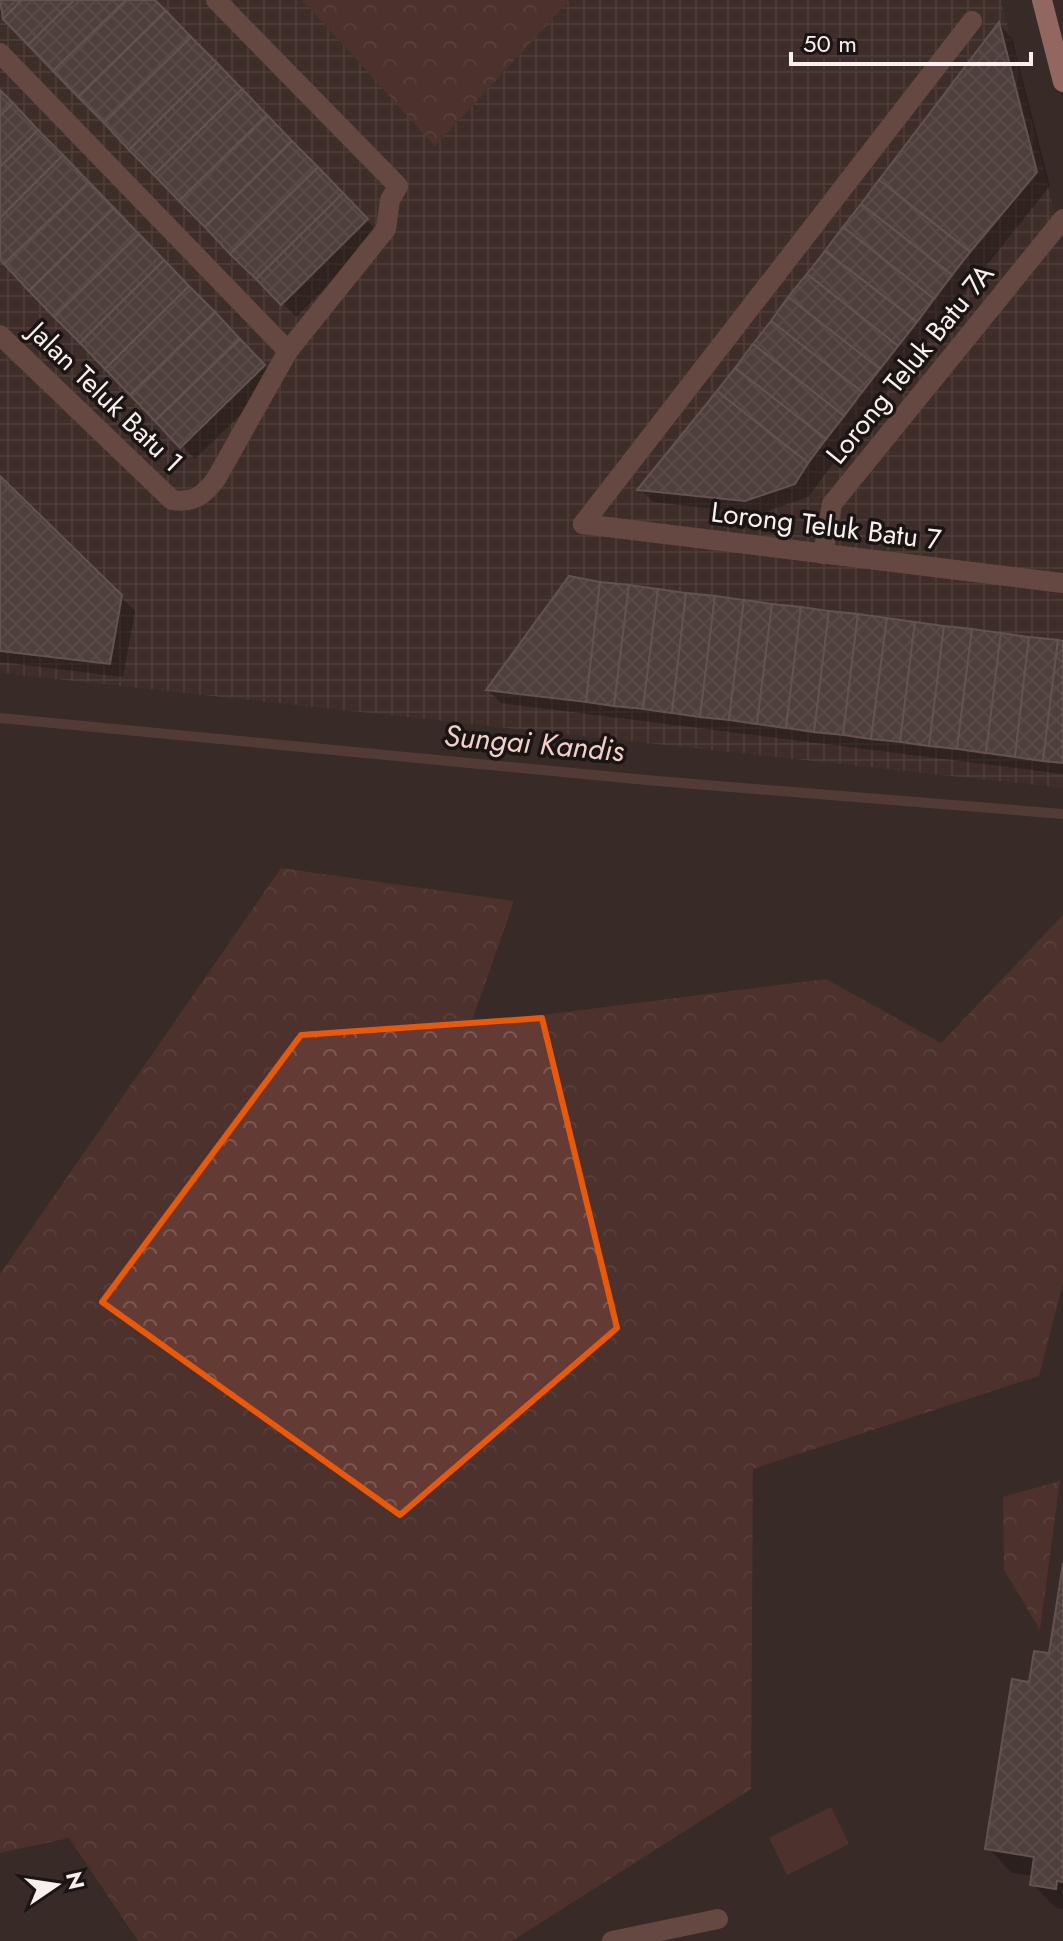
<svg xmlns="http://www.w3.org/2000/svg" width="1063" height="1941" viewBox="0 0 1063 1941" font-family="Jost,sans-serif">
  <defs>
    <pattern id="industrial-grid" width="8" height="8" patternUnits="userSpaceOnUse" patternTransform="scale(2)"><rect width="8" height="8" fill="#46322e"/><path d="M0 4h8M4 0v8" fill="none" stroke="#61504d"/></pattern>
    <pattern id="forest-crowns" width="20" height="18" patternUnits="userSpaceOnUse" patternTransform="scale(2)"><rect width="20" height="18" fill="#643b34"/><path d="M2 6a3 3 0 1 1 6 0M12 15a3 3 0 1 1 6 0" fill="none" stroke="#7b5852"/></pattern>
    <pattern id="building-cross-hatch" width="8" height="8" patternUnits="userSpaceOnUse" patternTransform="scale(2)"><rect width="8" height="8" fill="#6a5a57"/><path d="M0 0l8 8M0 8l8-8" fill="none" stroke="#80726f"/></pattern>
  </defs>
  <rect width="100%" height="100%" fill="#382a27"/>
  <!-- industrial -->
  <polygon fill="url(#industrial-grid)" points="0,0 1001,0 1063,246 1063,788 0,673"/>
  <!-- grass -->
  <polygon fill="#643b34" points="831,1807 849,1844 787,1875 769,1838"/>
  <!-- forest -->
  <g fill="url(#forest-crowns)">
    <polygon points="302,0 570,0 435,146"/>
    <polygon points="281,868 514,901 471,1024 826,979 941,1043 1063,915 1063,1284 1039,1376 753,1469 751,1789 512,1941 138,1941 69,1838 0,1853 0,1274"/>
    <polygon points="1060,1481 1040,1630 1004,1570 1003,1497"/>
  </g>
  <!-- shadow -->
  <g fill="#0007">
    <polygon points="0,0 153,0 380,234 296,317 0,13"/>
    <polygon points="1000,25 1012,38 1050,186 911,360 808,497 759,514 653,502 640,489"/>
    <polygon points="0,93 277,379 195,459 0,257"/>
    <polygon points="0,479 135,611 123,677 0,662"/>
    <polygon points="570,578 1063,641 1063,774 501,703 488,690"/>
    <polygon points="1063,1573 1063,1909 1056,1908 1032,1884 1033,1876 1012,1873 988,1848 1031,1685 1050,1655"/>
  </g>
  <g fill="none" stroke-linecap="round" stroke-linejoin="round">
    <!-- stream -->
    <polyline stroke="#714f4b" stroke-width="10" points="0,718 657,781 1063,814"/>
  </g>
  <!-- building -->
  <g fill="url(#building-cross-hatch)" stroke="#958581" stroke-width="2">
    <polygon points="0,0 22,0 3,19"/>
    <polygon points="22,0 74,0 28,45 3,19"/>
    <polygon points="74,0 126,0 53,71 28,45"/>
    <polygon points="126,0 155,0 166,11 78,97 53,71"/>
    <polygon points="166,11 191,37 104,123 78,97"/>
    <polygon points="999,22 1037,172 970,252 879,180"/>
    <polygon points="191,37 217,63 129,150 104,123"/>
    <polygon points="217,63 242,89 154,175 129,150"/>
    <polygon points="242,89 267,115 179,201 154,175"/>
    <polygon points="0,90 13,103 0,116"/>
    <polygon points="13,103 38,130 0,167 0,116"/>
    <polygon points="267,115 292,141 205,227 179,201"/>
    <polygon points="38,130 63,155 0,218 0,167"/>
    <polygon points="292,141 318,167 230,254 205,227"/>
    <polygon points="63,155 89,182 4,264 0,260 0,218"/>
    <polygon points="318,167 343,193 256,279 230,254"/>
    <polygon points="879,180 970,252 952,275 861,204"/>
    <polygon points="89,182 114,208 29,291 4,264"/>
    <polygon points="343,193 368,219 281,305 256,279"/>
    <polygon points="861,204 952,275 934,299 843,227"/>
    <polygon points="114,208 139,234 54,317 29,291"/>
    <polygon points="843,227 934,299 917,322 825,251"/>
    <polygon points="139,234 164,260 80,343 54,317"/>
    <polygon points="825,251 917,322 898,346 807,274"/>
    <polygon points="164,260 189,286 105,369 80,343"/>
    <polygon points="807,274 898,346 880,369 788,297"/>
    <polygon points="189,286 215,312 130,395 105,369"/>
    <polygon points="788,297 880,369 862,392 771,321"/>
    <polygon points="215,312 240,339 155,421 130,395"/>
    <polygon points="771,321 862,392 844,416 753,344"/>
    <polygon points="240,339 265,365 180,448 155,421"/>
    <polygon points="753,344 844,416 826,439 735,368"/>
    <polygon points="735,368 826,439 808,463 717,391"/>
    <polygon points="717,391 808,463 795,484 745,501 637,490"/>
    <polygon points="0,476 122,595 110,664 0,651"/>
    <polygon points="569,576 600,582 586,702 486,690"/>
    <polygon points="600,582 629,585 614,706 586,702"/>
    <polygon points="629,585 658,589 643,709 614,706"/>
    <polygon points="658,589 686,593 672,713 643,709"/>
    <polygon points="686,593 715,596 700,717 672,713"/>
    <polygon points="715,596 744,600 729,720 700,717"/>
    <polygon points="744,600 772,604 757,724 729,720"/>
    <polygon points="772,604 801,607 786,728 757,724"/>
    <polygon points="801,607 829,611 814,732 786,728"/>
    <polygon points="829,611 858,614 843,735 814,732"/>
    <polygon points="858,614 887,618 871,739 843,735"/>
    <polygon points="887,618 915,622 900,742 871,739"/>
    <polygon points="915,622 944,626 929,746 900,742"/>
    <polygon points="944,626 972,629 957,749 929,746"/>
    <polygon points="972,629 1001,633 986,753 957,749"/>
    <polygon points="1001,633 1029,637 1015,757 986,753"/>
    <polygon points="1029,637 1058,640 1043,761 1015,757"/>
    <polygon points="1058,640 1063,641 1063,763 1043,761"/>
    <polygon points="1063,1563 1063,1882 1057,1881 1056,1889 1030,1885 1034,1857 985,1849 1012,1679 1029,1682 1034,1651 1049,1653"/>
  </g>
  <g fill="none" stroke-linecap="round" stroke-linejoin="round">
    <!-- minor -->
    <g stroke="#9b6e65" stroke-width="20">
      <polyline points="0,53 288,351"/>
      <path d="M0,335l172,165c22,3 31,-4 44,-21l72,-128 98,-122 4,-29 8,-14 -182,-186"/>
      <polyline points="583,524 972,21"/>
      <polyline points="583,524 1063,583"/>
      <polyline points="823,554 832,504 1063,219"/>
      <polyline points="612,1941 718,1919"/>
    </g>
    <!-- major -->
    <polyline stroke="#fdb2a4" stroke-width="20" points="1042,0 1063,82"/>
  </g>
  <!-- marked area -->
  <path d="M0 0H1063V1941H0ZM542,1018l75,310 -217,187 -298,-213 199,-267z" fill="#382a27" fill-opacity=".55" fill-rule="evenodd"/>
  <path fill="none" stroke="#e8590c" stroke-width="6" stroke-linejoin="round" d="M542,1018l75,310 -217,187 -298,-213 199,-267z"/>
  <g text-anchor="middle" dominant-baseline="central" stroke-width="7" stroke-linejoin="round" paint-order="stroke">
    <!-- street labels -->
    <g font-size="28" fill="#f9f0ee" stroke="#1a1413">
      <text transform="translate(910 364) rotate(-51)">Lorong Teluk Batu 7A</text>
      <text transform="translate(106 397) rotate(44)">Jalan Teluk Batu 1</text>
      <text transform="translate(826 526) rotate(7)">Lorong Teluk Batu 7</text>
    </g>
    <!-- water labels -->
    <g font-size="30" font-style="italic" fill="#f3d0c9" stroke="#1a1413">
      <text transform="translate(534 743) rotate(5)">Sungai Kandis</text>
    </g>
  </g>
  <!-- north arrow -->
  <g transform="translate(56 1885) rotate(77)" stroke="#1a1413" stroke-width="6" paint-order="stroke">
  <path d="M0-6L14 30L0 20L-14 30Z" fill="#f9f0ee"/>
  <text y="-12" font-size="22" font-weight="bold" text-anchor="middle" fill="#f9f0ee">N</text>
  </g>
  <!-- scale -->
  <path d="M791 52v12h240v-12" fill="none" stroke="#f9f0ee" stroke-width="4"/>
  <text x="803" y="52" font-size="24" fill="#f9f0ee" stroke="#1a1413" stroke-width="6" paint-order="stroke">50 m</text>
</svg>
